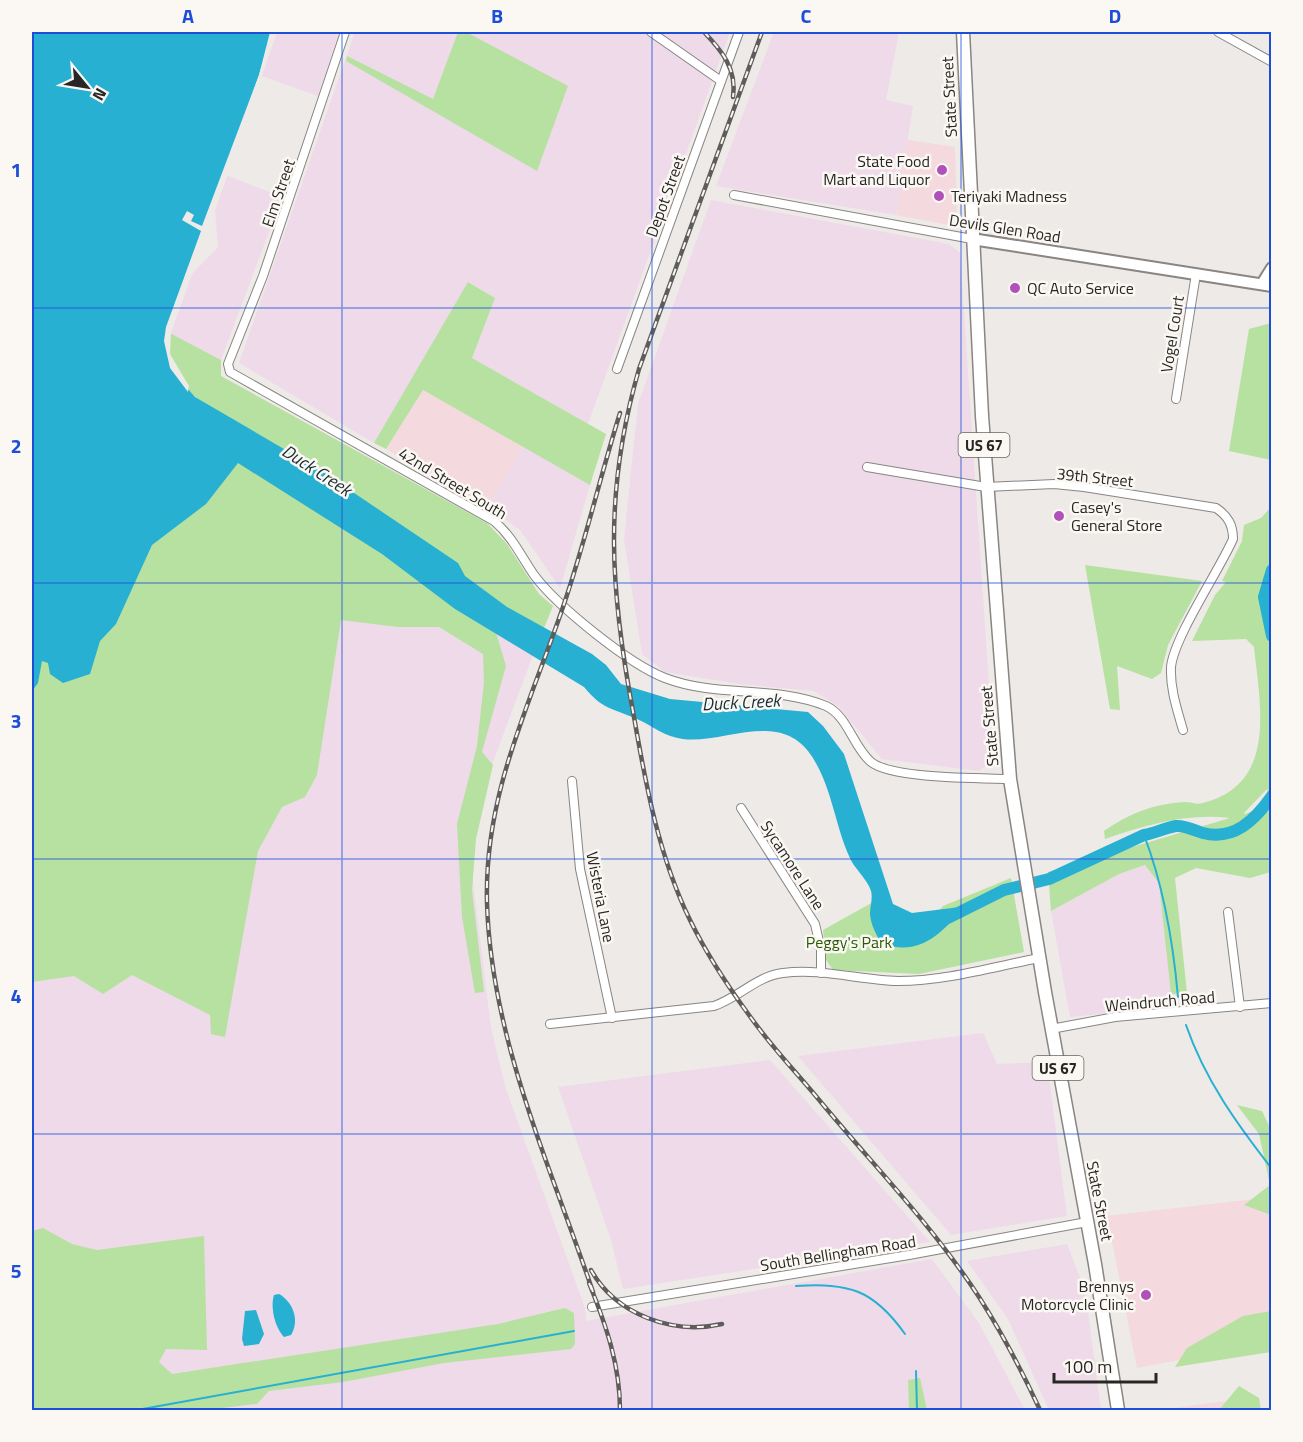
<svg xmlns="http://www.w3.org/2000/svg" width="1303" height="1442" viewBox="0 0 1303 1442" font-family="'Titillium Web',sans-serif">
  <rect width="100%" height="100%" fill="#eeeae7"/>
  <!-- commercial -->
  <g fill="#f4d9de">
    <polygon points="908,140 955,147 957,220 949,225 896,215"/>
    <polygon points="423,390 524,445 488,507 386,449"/>
    <polygon points="1271,1197 1271,1329 1252,1346 1137,1368 1107,1216"/>
    <polygon points="1248,1398 1249,1410 1159,1410"/>
  </g>
  <!-- industrial -->
  <g fill="#efdae9">
    <polygon points="274,32 339,32 318,96 259,75"/>
    <polygon points="355,32 730,32 588,424 472,358 495,298 469,282 374,443 239,363"/>
    <polygon points="774,32 899,32 886,100 913,106 896,215 716,186"/>
    <polygon points="223,174 282,197 221,360 168,332 211,223"/>
    <polygon points="711,200 949,244 960,253 994,760 979,771 882,759 839,707 814,691 739,684 665,672 642,654 624,539 638,404"/>
    <polygon points="524,445 590,485 560,588 520,530 488,507"/>
    <polygon points="238,463 535,650 485,783 471,866 491,1028 506,1089 585,1308 586,1321 932,1259 979,1323 1025,1410 32,1410 32,691"/>
    <polygon points="1164,859 1182,1006 1070,1017 1051,911 1119,874"/>
    <polygon points="983,1033 997,1064 1047,1062 1067,1216 951,1235 798,1056"/>
    <polygon points="770,1060 930,1242 623,1289 611,1240 558,1087"/>
    <polygon points="1067,1244 1085,1290 1101,1410 1049,1410 1008,1319 967,1261"/>
  </g>
  <!-- green -->
  <g fill="#b6e1a0" fill-rule="evenodd">
    <polygon points="458,32 466,32 568,86 537,171 346,61 347,56 433,99"/>
    <polygon points="468,282 495,298 472,358 606,434 590,485 423,390 386,449 374,443"/>
    <polygon points="1271,323 1272,323 1271,460 1229,451 1249,329"/>
    <path d="M168,332l53,28v16l266,147 20,21 32,50 14,12 -18,44 -155,-97 115,76 11,37 -24,86 11,13 -17,74 -4,51 12,102 -9,1 -13,-76 -5,-93 20,-78 7,-64 -1,-28 -44,-27h-41l-57,-7 -24,155 -12,22 -23,10 -24,44 -33,186 -14,-3 -1,-19 -78,-40 -29,19 -29,-18 -42,6v-336l227,-211c-32,-19 -83,-38 -91,-79 -2,-7 -1,-16 0,-24z"/>
    <path d="M1271,507v365l-21,6 -54,-10 -21,10 12,115 -16,1 -12,-111 -14,-18 -26,9 -68,37 -3,-39 182,-54c-44,-5 -84,7 -125,21l-1,-8c25,-18 50,-27 81,-29 6,0 12,3 18,1 75,-19 57,-98 51,-156l-8,-8 -54,2 23,-46 11,-13 -4,-1 20,-40 2,-16 17,-7zM1267,789l2,18 -25,7v-1z"/>
    <polygon points="1085,565 1202,581 1168,645 1161,673 1152,679 1117,666 1120,710 1110,709"/>
    <polygon points="1011,878 1024,952 919,974 833,970 826,960 823,930 875,901 921,931 943,906"/>
    <polygon points="1237,1105 1262,1111 1271,1130 1271,1215 1244,1205 1270,1185 1259,1134"/>
    <polygon points="43,1228 72,1244 97,1250 204,1236 207,1350 166,1349 159,1362 172,1374 498,1324 565,1308 574,1313 575,1344 571,1349 444,1363 343,1382 269,1391 257,1404 205,1410 32,1410 32,1231"/>
    <polygon points="1271,1311 1271,1352 1175,1367 1187,1348 1243,1316"/>
    <polygon points="920,1378 927,1410 909,1410 908,1380"/>
    <polygon points="1239,1386 1259,1398 1261,1410 1219,1410"/>
  </g>
  <!-- water -->
  <g fill="#27b0d2">
    <path d="M32,32h242l-3,1 -12,42 -91,257c-1,31 7,42 27,65l125,73 138,93 7,13 42,31 85,47 14,11 15,19 49,15 138,13 15,14 21,28 49,150 19,9 48,-6 1,4c-22,25 -44,46 -80,32 -5,-9 -10,-18 -11,-29 0,-8 3,-16 1,-23 -4,-13 -17,-22 -22,-35 -15,-34 -18,-75 -41,-105 -31,-40 -86,-7 -125,-12 -18,-2 -30,-13 -46,-20 -25,-11 -34,-9 -53,-32l-129,-78 -73,-55 -144,-91 -32,41 -54,41 -36,79 -16,17 -10,33 -27,9 -13,-9 -2,-11 -6,-2 -4,22 -6,8z"/>
    <path d="M279,1294c14,8 21,26 12,41l-7,2c-9,-9 -14,-30 -10,-42z"/>
    <polygon points="256,1310 264,1334 259,1344 244,1346 242,1339 245,1311"/>
  </g>
  <!-- pier -->
  <polygon fill="#eeeae7" points="270,32 277,32 215,211 218,247 192,274 171,333 170,354 189,386 188,392 170,368 164,341 166,327 201,231 182,220 187,211 194,215 191,221 202,226 259,75"/>
  <g fill="none" stroke-linecap="round" stroke-linejoin="round">
    <!-- stream -->
    <g stroke="#27b0d2" stroke-width="2">
      <path d="M1144,835c20,52 29,106 34,162"/>
      <path d="M1186,1025c19,55 51,99 86,144"/>
      <path d="M796,1286c53,-3 77,3 109,48"/>
      <polyline points="916,1371 917,1410"/>
      <polyline points="137,1410 574,1331"/>
    </g>
    <!-- river -->
    <g stroke="#27b0d2" stroke-width="12">
      <polyline points="1272,570 1264,597 1272,636"/>
      <path d="M948,918l56,-28 45,-11 95,-44c12,-2 23,-8 32,-9 8,-1 20,5 27,7 31,8 52,-13 69,-37"/>
    </g>
    <!-- street casing -->
    <g stroke="#888582" stroke-width="10">
      <g id="street">
        <path d="M345,32l-82,244 -35,88 2,8 264,149c18,15 27,35 40,54 24,32 95,89 131,103 52,20 110,7 161,28 22,10 27,41 45,56 21,17 109,16 139,17"/>
        <polyline points="651,32 721,81"/>
        <polyline points="1218,32 1272,62"/>
        <polyline points="734,195 972,239"/>
        <polyline points="617,369 739,32"/>
        <polyline points="1176,399 1196,274"/>
        <path d="M867,467l119,20 68,-3 30,3 132,21c12,8 17,17 17,31 -14,32 -59,98 -62,128 -1,22 6,42 12,63"/>
        <polyline points="572,781 580,869 612,1018"/>
        <polyline points="741,808 815,924 821,950 821,973"/>
        <polyline points="1228,912 1240,1007"/>
        <path d="M550,1024l164,-18c24,-8 43,-30 69,-33 38,-5 77,7 115,8 47,0 95,-14 141,-23"/>
        <polyline points="1051,1029 1115,1017 1272,1003"/>
        <polyline points="592,1307 909,1255 1087,1222"/>
      </g>
    </g>
    <!-- secondary casing -->
    <g stroke="#888582" stroke-width="14">
      <g id="secondary">
        <polyline points="972,239 1272,286"/>
        <polyline points="1262,284 1272,268"/>
      </g>
    </g>
    <!-- primary casing -->
    <g stroke="#888582" stroke-width="15">
      <polyline id="primary" points="963,32 982,416 1010,779 1045,992 1095,1264 1118,1410"/>
    </g>
    <!-- street -->
    <use href="#street" stroke="#fff" stroke-width="8"/>
    <!-- secondary -->
    <use href="#secondary" stroke="#fff" stroke-width="10"/>
    <!-- primary -->
    <use href="#primary" stroke="#fff" stroke-width="12"/>
    <!-- rail casing -->
    <g stroke="#5f5d5b" stroke-width="4.5">
      <g id="rail">
        <path d="M704,32c18,19 33,37 29,65"/>
        <path d="M762,32l-123,337c-36,125 -29,222 -5,348 12,69 25,140 56,203 16,33 37,65 59,95 21,30 47,57 71,86 53,64 113,125 159,196 23,36 43,74 61,113"/>
        <path d="M591,1270c25,45 82,65 131,54"/>
        <path d="M589,1283c17,42 31,82 31,127"/>
        <path d="M593,1292c-43,-127 -102,-254 -106,-389 -3,-109 42,-196 76,-296 22,-64 37,-130 57,-194"/>
      </g>
    </g>
    <!-- rail -->
    <use href="#rail" stroke="#fbf8f4" stroke-width="2" stroke-dasharray="7" stroke-linecap="butt"/>
  </g>
  <!-- grid -->
  <path fill="none" stroke="#1d4ed8" stroke-width="1.5" stroke-opacity="0.55" d="M342,32v1378M652,32v1378M961,32v1378M32,308h1240M32,583h1240M32,859h1240M32,1134h1240"/>
  <!-- markers -->
  <g fill="#b050b9" stroke="#fbf8f4" stroke-width="2">
    <circle cx="942" cy="170" r="6"/>
    <circle cx="939" cy="196" r="6"/>
    <circle cx="1015" cy="288" r="6"/>
    <circle cx="1059" cy="516" r="6"/>
    <circle cx="1146" cy="1295" r="6"/>
  </g>
  <g text-anchor="middle" dominant-baseline="central" stroke-width="5" stroke-linejoin="round" paint-order="stroke">
    <!-- shield labels -->
    <g fill="#fbf8f4" stroke="#676663" stroke-width="1.5">
      <rect x="958.5" y="433" width="51" height="24" rx="4.5"/>
      <rect x="1032.5" y="1056" width="51" height="24" rx="4.5"/>
    </g>
    <g font-size="15" font-weight="bold" fill="#282725">
      <text x="984" y="445">US 67</text>
      <text x="1058" y="1068">US 67</text>
    </g>
    <!-- street labels -->
    <g font-size="16" fill="#282725" stroke="#fbf8f4">
      <text transform="translate(949 97) rotate(-93)">State Street</text>
      <text transform="translate(278 193) rotate(-71)">Elm Street</text>
      <text transform="translate(665 196) rotate(-70)">Depot Street</text>
      <text transform="translate(1005 228) rotate(9)">Devils Glen Road</text>
      <text transform="translate(1172 334) rotate(-81)">Vogel Court</text>
      <text transform="translate(1095 477) rotate(6)">39th Street</text>
      <text transform="translate(453 483) rotate(31)">42nd Street South</text>
      <text transform="translate(989 726) rotate(-95)">State Street</text>
      <text transform="translate(793 865) rotate(57)">Sycamore Lane</text>
      <text transform="translate(601 897) rotate(79)">Wisteria Lane</text>
      <text transform="translate(1160 1001) rotate(-5)">Weindruch Road</text>
      <text transform="translate(1100 1201) rotate(79)">State Street</text>
      <text transform="translate(838 1253) rotate(-9)">South Bellingham Road</text>
    </g>
    <!-- poi labels -->
    <g font-size="16" fill="#282725" stroke="#fbf8f4" text-anchor="start">
      <text x="930" y="161" text-anchor="end">State Food<tspan x="930" dy="18">Mart and Liquor</tspan></text>
      <text x="951" y="196">Teriyaki Madness</text>
      <text x="1027" y="288">QC Auto Service</text>
      <text x="1071" y="507">Casey's<tspan x="1071" dy="18">General Store</tspan></text>
      <text x="1134" y="1286" text-anchor="end">Brennys<tspan x="1134" dy="18">Motorcycle Clinic</tspan></text>
    </g>
    <!-- park labels -->
    <g font-size="16" fill="#2c5b07" stroke="#fbf8f4">
      <text x="849" y="942">Peggy's Park</text>
    </g>
    <!-- water labels -->
    <g font-size="18" font-style="italic" fill="#182d34" stroke="#fbf8f4">
      <text transform="translate(317 470) rotate(33)">Duck Creek</text>
      <text transform="translate(741 702) rotate(-3)">Duck Creek</text>
    </g>
  </g>
  <!-- border -->
  <rect width="1303" height="1442" fill="none" stroke="#fbf8f4" stroke-width="66"/>
  <!-- north arrow -->
  <g transform="translate(87 87) rotate(120)" stroke="#fbf8f4" stroke-width="4.5" paint-order="stroke">
  <path d="M0-4.5L10 22L0 15L-10 22Z" fill="#282725"/>
  <text y="-9" font-size="16" font-weight="bold" text-anchor="middle" fill="#282725">N</text>
  </g>
  <!-- scale -->
  <path d="M1054 1373v9h102v-9" fill="none" stroke="#282725" stroke-width="3"/>
  <text x="1063" y="1373" font-size="18" fill="#282725" stroke="#fbf8f4" stroke-width="4.5" paint-order="stroke">100 m</text>
  <rect x="33" y="33" width="1237" height="1376" fill="none" stroke="#1d4ed8" stroke-width="2"/>
  <g font-size="20" text-anchor="middle" font-weight="bold" fill="#1d4ed8">
    <text x="188" y="23">A</text>
    <text x="497" y="23">B</text>
    <text x="806" y="23">C</text>
    <text x="1115" y="23">D</text>
    <text x="16" y="177">1</text>
    <text x="16" y="453">2</text>
    <text x="16" y="728">3</text>
    <text x="16" y="1003">4</text>
    <text x="16" y="1278">5</text>
  </g>
</svg>
